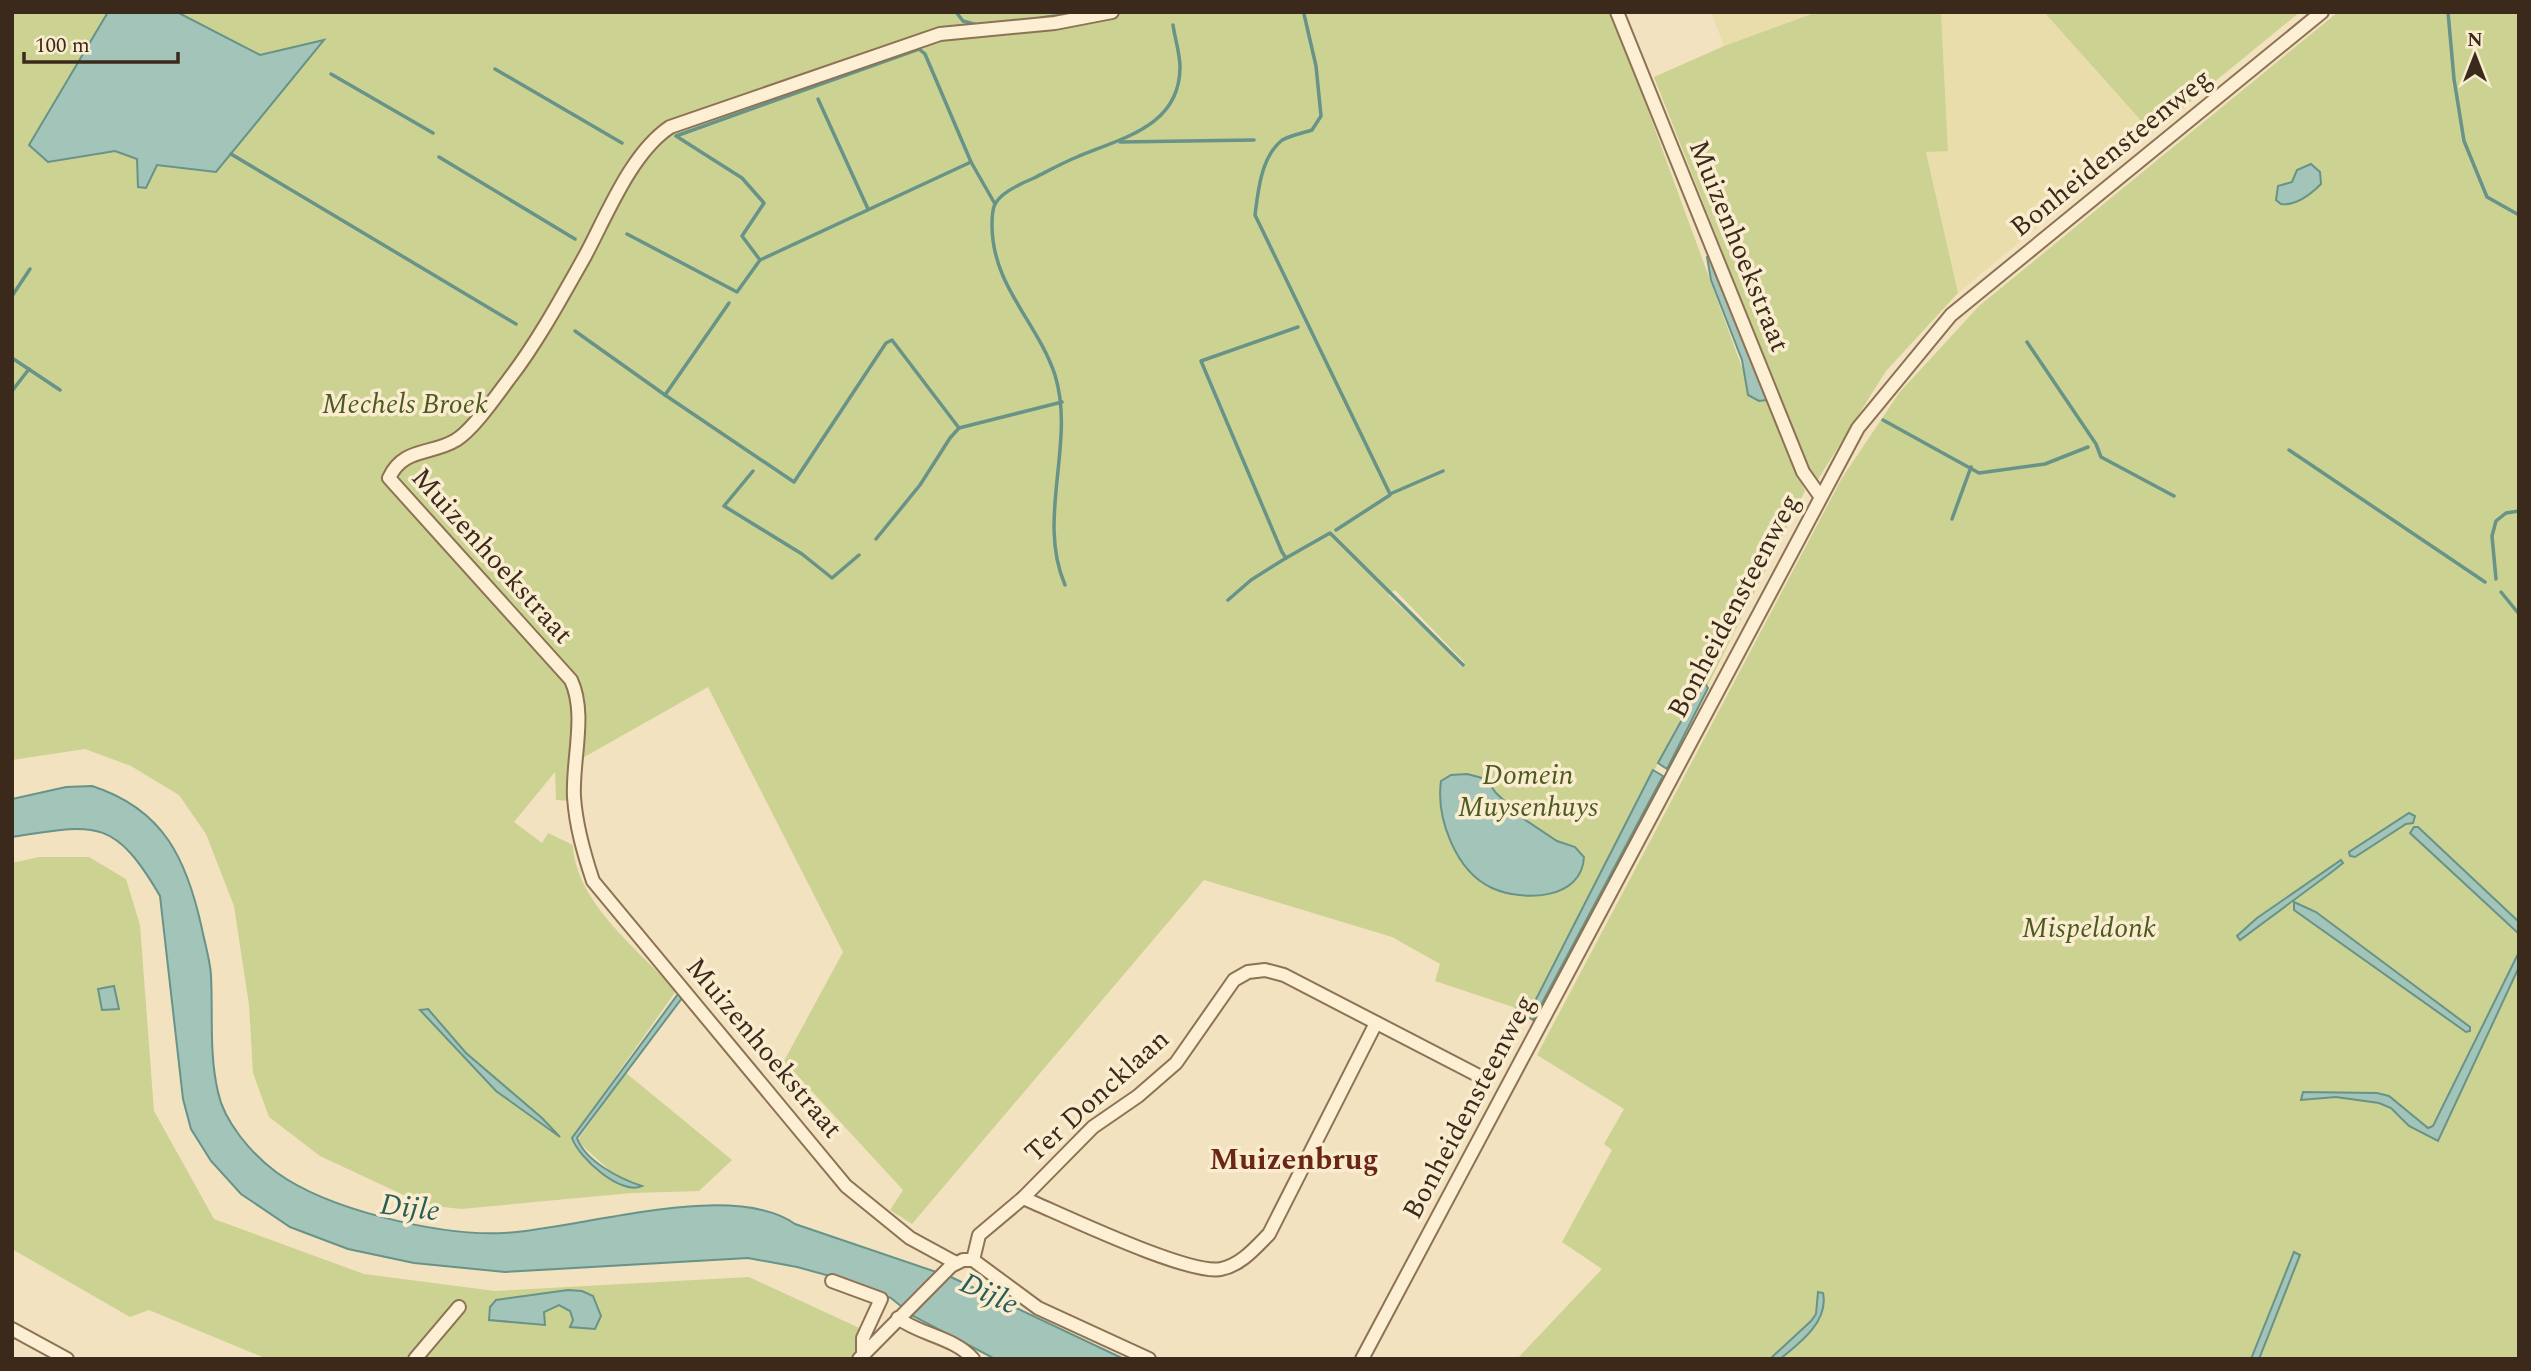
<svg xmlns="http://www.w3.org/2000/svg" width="2531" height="1371" viewBox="0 0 2531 1371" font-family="Spectral,serif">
  <rect width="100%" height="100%" fill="#f3e2bf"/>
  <!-- farmland -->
  <g fill="#e9deab">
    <polygon points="1711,12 1817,12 1724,46"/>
    <polygon points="1941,12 2044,12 2152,133 1958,293 1926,151 1948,151"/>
  </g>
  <!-- green -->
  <g fill="#ccd292" fill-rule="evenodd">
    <path d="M12,12h1600l132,361 20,27 4,-2 37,93 -97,194 -11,3 -167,321 -11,-5 -3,4 -81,-27 5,-17 -48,-27 -188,-57 -292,344 -22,-14 13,-20 -119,-129 59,-109 -135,-265 -136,77 -3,37 -13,-1 -1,-28 -41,50 28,21 6,-10 25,12c2,57 67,106 103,146l-100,141 -2,10c15,21 39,47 68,46l-26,-12 -39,-35 49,-68 106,87 -33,31 -67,2 -171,16 -36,-4 -105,-49 -51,-39 -16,-44 -4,-68 -15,-99 -28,-72 -27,-39 -48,-29 -46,-17 -73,11zM1395,590l69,72 -3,5 -22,-25 -51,-47z"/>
    <polygon points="1817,12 1941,12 1948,151 1926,152 1958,293 1886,371 1817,481 1810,475 1654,77 1724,46"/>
    <polygon points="2044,12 2300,12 2152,133"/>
    <polygon points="2338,12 2519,12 2519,1359 1517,1359 1602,1269 1562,1242 1612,1150 1604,1144 1624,1109 1537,1055 1842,478 1899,393 1979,306"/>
    <polygon points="39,857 89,857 126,879 140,925 154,1111 214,1219 364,1274 495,1291 749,1277 868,1332 849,1359 267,1359 149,1310 130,1317 12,1249 12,863"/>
  </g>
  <!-- water -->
  <g fill="#a2c4b9" stroke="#689388" stroke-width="2">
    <polygon points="108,12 177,12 260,55 324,40 216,172 157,165 146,188 138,187 137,159 115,151 48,162 29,145"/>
    <path d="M2311,164l9,8 1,12c-11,11 -25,22 -40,20l-5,-4 2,-14 14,-4 5,-12z"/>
    <polygon points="1711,255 1768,398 1767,400 1759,401 1748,395 1742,360 1711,280 1707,257"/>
    <polygon points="1701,685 1706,685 1708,688 1667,769 1658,763"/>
    <polygon points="1653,770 1663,776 1533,1020 1516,1009 1519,1004 1531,1009"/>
    <path d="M1467,774l19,5 10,14 28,26 33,22 18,6 9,10c-2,43 -61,45 -92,31 -37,-17 -56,-71 -51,-107l10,-6z"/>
    <path d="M92,786c72,23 95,74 110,143 3,15 8,31 9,46 2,39 -2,79 7,117 6,30 34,62 58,80 52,38 163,64 228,61 75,-4 228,-54 291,-9l156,53 173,82h-129l-82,-43 -22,-18 -32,-14 -62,-17 -49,-9 -243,14 -91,-9 -66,-14 -58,-22 -49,-33 -30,-33 -20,-32 -8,-30 -23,-203c-46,-79 -65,-72 -148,-59v-38l54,-12z"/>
    <polygon points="2409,813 2415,816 2413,823 2406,824 2355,857 2350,856 2349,852"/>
    <polygon points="2414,827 2418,827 2519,922 2519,934 2410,833"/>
    <polygon points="2341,860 2343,863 2333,871 2240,940 2237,936 2257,918"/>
    <polygon points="2294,902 2316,912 2470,1027 2470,1031 2466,1032 2294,910"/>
    <polygon points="2519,952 2519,967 2438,1141 2409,1126 2391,1108 2379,1103 2336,1097 2301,1100 2303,1092 2377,1093 2389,1096 2428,1128 2433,1126"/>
    <polygon points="114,986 119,1009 102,1010 98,989"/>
    <path d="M678,994l4,4 -105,140c8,23 43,41 65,48 -21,10 -63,-28 -70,-48z"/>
    <polygon points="428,1009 466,1053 542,1118 560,1137 496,1091 420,1010"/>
    <polygon points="2294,1252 2300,1255 2259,1359 2251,1359"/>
    <polygon points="568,1290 582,1291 593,1296 601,1316 595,1329 570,1327 573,1320 570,1311 559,1305 544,1312 545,1325 489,1320 490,1307 496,1300"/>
    <path d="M1818,1292l5,1c6,28 -23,50 -43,66h-10l41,-38 5,-7z"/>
  </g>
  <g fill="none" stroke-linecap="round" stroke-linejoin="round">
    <!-- stream -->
    <g stroke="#689388" stroke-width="3.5">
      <polyline points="956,12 963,21 977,25"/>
      <polyline points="2448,12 2454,79 2464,141 2487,197 2519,215"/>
      <path d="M1304,14l12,52 5,50 -9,14c-8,3 -25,6 -31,11 -20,17 -23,50 -26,74l135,279 53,-23"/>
      <polyline points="1041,18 1064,15"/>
      <polyline points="495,69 622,143"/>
      <polyline points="331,74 433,133"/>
      <polyline points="818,99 868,209"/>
      <polyline points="1120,142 1254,140"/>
      <polyline points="231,154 516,324"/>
      <polyline points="439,157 575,239"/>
      <polyline points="627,234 737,292 760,260 971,162 995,204"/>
      <polyline points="760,260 742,236 764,203 742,178 676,136 919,49 925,54 971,162"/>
      <polyline points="12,296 30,269"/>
      <polyline points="1298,327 1201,361 1282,552 1286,558 1330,533 1463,665"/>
      <polyline points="575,331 665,395 729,303"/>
      <polyline points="2027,342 2096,444 2101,457 2174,496"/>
      <polyline points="12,358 60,390"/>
      <polyline points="12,391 29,369"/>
      <polyline points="665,395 794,482 886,343 892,340 959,428 1062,402"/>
      <polyline points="1883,420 1979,473 2045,464 2088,447"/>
      <polyline points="2289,450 2485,582"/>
      <polyline points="753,471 724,506 802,554 832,578 859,555"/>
      <polyline points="1952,519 1971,467"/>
      <polyline points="1336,530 1390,495"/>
      <polyline points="876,539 920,485 950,438 959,428"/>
      <polyline points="2496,579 2492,536 2496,521 2506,513 2519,511"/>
      <path d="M1065,585c-29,-67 11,-142 -10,-210 -18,-54 -63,-89 -63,-150 0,-6 0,-15 3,-21 6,-12 27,-21 39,-26 14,-7 28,-15 43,-21 44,-19 103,-30 103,-90 0,-13 -5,-28 -7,-42"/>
      <polyline points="2501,592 2519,614"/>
      <polyline points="1228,600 1251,580 1286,558"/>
    </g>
    <!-- minor casing -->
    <g stroke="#8d7255" stroke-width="16">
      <g id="minor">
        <polyline points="1617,12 1803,472 1820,496"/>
        <path d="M1023,1198c36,15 166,78 198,71 20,-4 34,-21 48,-35l107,-211"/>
        <polyline points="973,1260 979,1235 1023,1198 1093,1127 1138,1096 1176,1063 1234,980 1248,972 1265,970 1284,975 1483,1078"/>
        <path d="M956,1263l-46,-25 -64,-52 -253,-305c-9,-27 -17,-54 -19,-84 -2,-37 13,-83 -3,-117l-182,-202c14,-31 43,-23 67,-38 17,-10 41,-45 53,-61 28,-36 54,-84 76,-123 22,-41 46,-103 85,-129l270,-93 115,-11 57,-11"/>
        <polyline points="832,1281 881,1299 863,1338 863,1354"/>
        <path d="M898,1318c22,17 56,19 75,41"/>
        <polyline points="12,1329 67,1359"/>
        <polyline points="415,1359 459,1307"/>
        <polyline points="859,1359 951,1266 963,1260 973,1260 1038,1308 1149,1359"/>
        <polyline points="1362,1359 1858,428 1951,315 2322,12"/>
      </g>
    </g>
    <!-- minor -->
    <use href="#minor" stroke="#fcefd3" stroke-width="12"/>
  </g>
  <g text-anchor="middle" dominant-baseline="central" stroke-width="7" stroke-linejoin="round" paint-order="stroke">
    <!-- street labels -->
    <g font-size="28" fill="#3b2a1b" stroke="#f9eccf">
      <text transform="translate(2111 153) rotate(-39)">Bonheidensteenweg</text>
      <text transform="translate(1739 246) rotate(68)">Muizenhoekstraat</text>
      <text transform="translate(492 556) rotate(48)">Muizenhoekstraat</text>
      <text transform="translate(1734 606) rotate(-62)">Bonheidensteenweg</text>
      <text transform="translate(764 1048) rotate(50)">Muizenhoekstraat</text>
      <text transform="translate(1097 1096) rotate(-42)">Ter Doncklaan</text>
      <text transform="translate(1469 1107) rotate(-62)">Bonheidensteenweg</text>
    </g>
    <!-- park labels -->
    <g font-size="28" font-style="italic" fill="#4c5a20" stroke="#f9eccf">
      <text x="405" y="404">Mechels Broek</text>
      <text x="1528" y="775">Domein<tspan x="1528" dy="32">Muysenhuys</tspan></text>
      <text x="2089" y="928">Mispeldonk</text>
    </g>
    <!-- neighbourhood labels -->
    <g font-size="30" font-weight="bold" fill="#6c2616" stroke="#f9eccf">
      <text x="1294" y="1160">Muizenbrug</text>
    </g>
    <!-- water labels -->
    <g font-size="30" font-style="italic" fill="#295d58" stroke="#f9eccf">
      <text transform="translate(410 1208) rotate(7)">Dijle</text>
      <text transform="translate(989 1294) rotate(25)">Dijle</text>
    </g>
  </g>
  <!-- border -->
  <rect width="2531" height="1371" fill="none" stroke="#3b2a1b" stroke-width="28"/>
  <!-- north arrow -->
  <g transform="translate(2475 56)" stroke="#f9eccf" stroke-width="5" paint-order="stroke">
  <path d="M0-5L12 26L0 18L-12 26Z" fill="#3b2a1b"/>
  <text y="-10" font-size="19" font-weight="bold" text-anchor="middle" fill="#3b2a1b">N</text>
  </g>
  <!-- scale -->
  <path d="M24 52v10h154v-10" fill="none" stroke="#3b2a1b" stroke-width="3.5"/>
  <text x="35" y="52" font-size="21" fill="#3b2a1b" stroke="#f9eccf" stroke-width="5" paint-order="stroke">100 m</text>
</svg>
